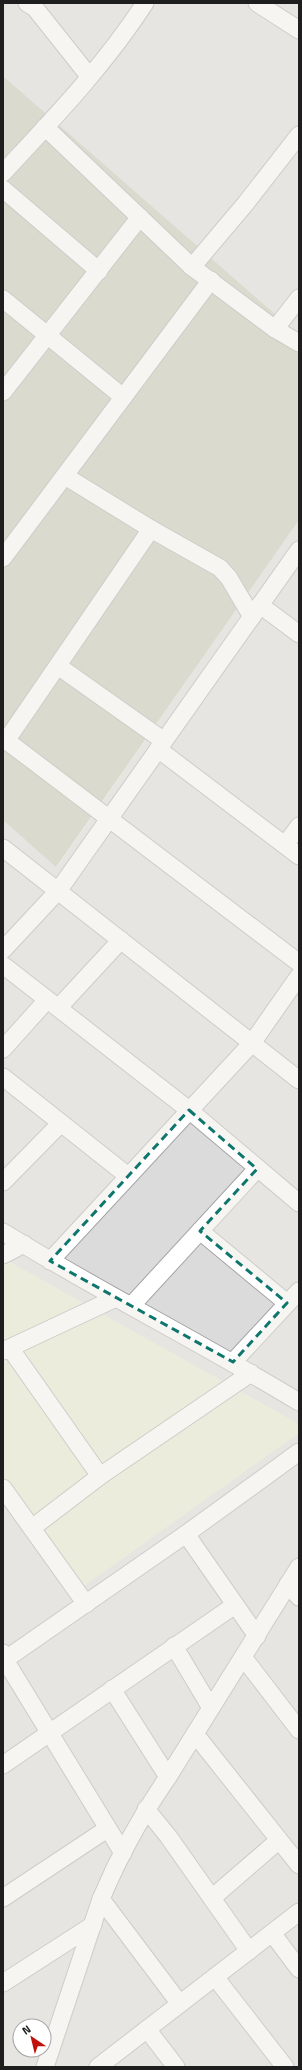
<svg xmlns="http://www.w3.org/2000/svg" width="302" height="2070" viewBox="0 0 302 2070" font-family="'Titillium Web',sans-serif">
  <rect width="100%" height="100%" fill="#eeece5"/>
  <!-- residential -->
  <g fill="#dcdbdb" fill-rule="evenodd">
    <polygon points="3,3 299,3 299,335 3,76"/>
    <path d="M299,520v1547h-296v-1247l54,47zM20,2026h24v24h-24z"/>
  </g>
  <!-- construction -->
  <polygon fill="#c2c3b1" points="3,76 299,335 299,520 56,867 3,820"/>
  <!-- farmland -->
  <polygon fill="#e9ecd1" points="3,1258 299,1424 299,1433 70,1596 3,1503"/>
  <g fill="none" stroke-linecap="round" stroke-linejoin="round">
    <!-- minor casing -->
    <g stroke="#a5a5a5" stroke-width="19">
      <g id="minor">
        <polyline points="27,3 35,8 89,76"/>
        <polyline points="257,3 299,30"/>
        <polyline points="45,127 192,267 275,329 299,343"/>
        <path d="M3,173c50,-54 102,-108 142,-170"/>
        <polyline points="3,189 99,271"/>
        <polyline points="192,267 246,203 299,135"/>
        <polyline points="3,299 123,397"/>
        <polyline points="275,329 299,298"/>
        <polyline points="3,392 140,217"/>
        <polyline points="65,476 151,529 220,568 229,578 252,617"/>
        <polyline points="3,558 211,280"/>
        <polyline points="260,605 299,634"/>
        <polyline points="58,666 164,741"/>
        <polyline points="3,738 299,963"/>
        <polyline points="6,741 151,529"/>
        <polyline points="158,749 299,856"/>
        <polyline points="285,845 299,826"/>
        <polyline points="3,848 299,1080"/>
        <polyline points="3,950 58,891 299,550"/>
        <polyline points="3,965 189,1110 299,1203"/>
        <polyline points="59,1007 121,940"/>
        <polyline points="3,1049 47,1000"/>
        <polyline points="3,1077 128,1176"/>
        <polyline points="3,1182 60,1124"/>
        <polyline points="200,1231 287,1303"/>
        <path d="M3,1232c97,60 199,111 296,170"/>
        <polyline points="3,1255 24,1244"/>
        <polyline points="50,1261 252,1043 299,976"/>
        <polyline points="131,1306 257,1169"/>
        <polyline points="10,1348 100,1476"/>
        <polyline points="3,1351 116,1298"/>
        <polyline points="233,1362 299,1291"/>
        <polyline points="3,1488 86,1604"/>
        <polyline points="32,1528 100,1476 251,1373"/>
        <polyline points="186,1534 257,1636"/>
        <polyline points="288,1584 299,1597"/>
        <polyline points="174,1646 211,1708"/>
        <polyline points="3,1653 5,1660 123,1853"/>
        <polyline points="243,1657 299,1730"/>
        <polyline points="3,1661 186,1534 299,1452"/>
        <polyline points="112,1689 168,1777"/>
        <polyline points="195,1734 299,1865"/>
        <polyline points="3,1765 235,1605"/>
        <polyline points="146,1809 168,1836 249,1951"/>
        <polyline points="3,1898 107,1829"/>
        <polyline points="212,1898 279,1840"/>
        <polyline points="101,1899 180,2004"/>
        <polyline points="272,1933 299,1969"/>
        <polyline points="215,1977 285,2067"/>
        <polyline points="3,1983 93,1925"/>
        <polyline points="147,2029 176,2067"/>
        <path d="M45,2067l56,-168c18,-43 40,-83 67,-122l131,-210"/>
        <polyline points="98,2067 299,1912"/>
      </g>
    </g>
    <!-- minor -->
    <use href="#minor" stroke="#fff" stroke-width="17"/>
  </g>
  <!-- marked area -->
  <path d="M0 0H302V2070H0ZM189,1110l68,59 -57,62 87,72 -54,59 -183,-101z" fill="#eeece5" fill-opacity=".55" fill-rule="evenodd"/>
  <path fill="none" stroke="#0f766e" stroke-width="3" stroke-dasharray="8 5" stroke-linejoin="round" d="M189,1110l68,59 -57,62 87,72 -54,59 -183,-101z"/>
  <!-- border -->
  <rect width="302" height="2070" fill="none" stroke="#1e1e1e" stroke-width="8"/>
  <!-- north arrow -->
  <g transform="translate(32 2038) rotate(325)"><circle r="19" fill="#ffffff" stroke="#a5a5a5"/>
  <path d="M0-3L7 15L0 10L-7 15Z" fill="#c0120c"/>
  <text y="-6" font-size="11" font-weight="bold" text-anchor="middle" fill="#1e1e1e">N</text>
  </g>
</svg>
